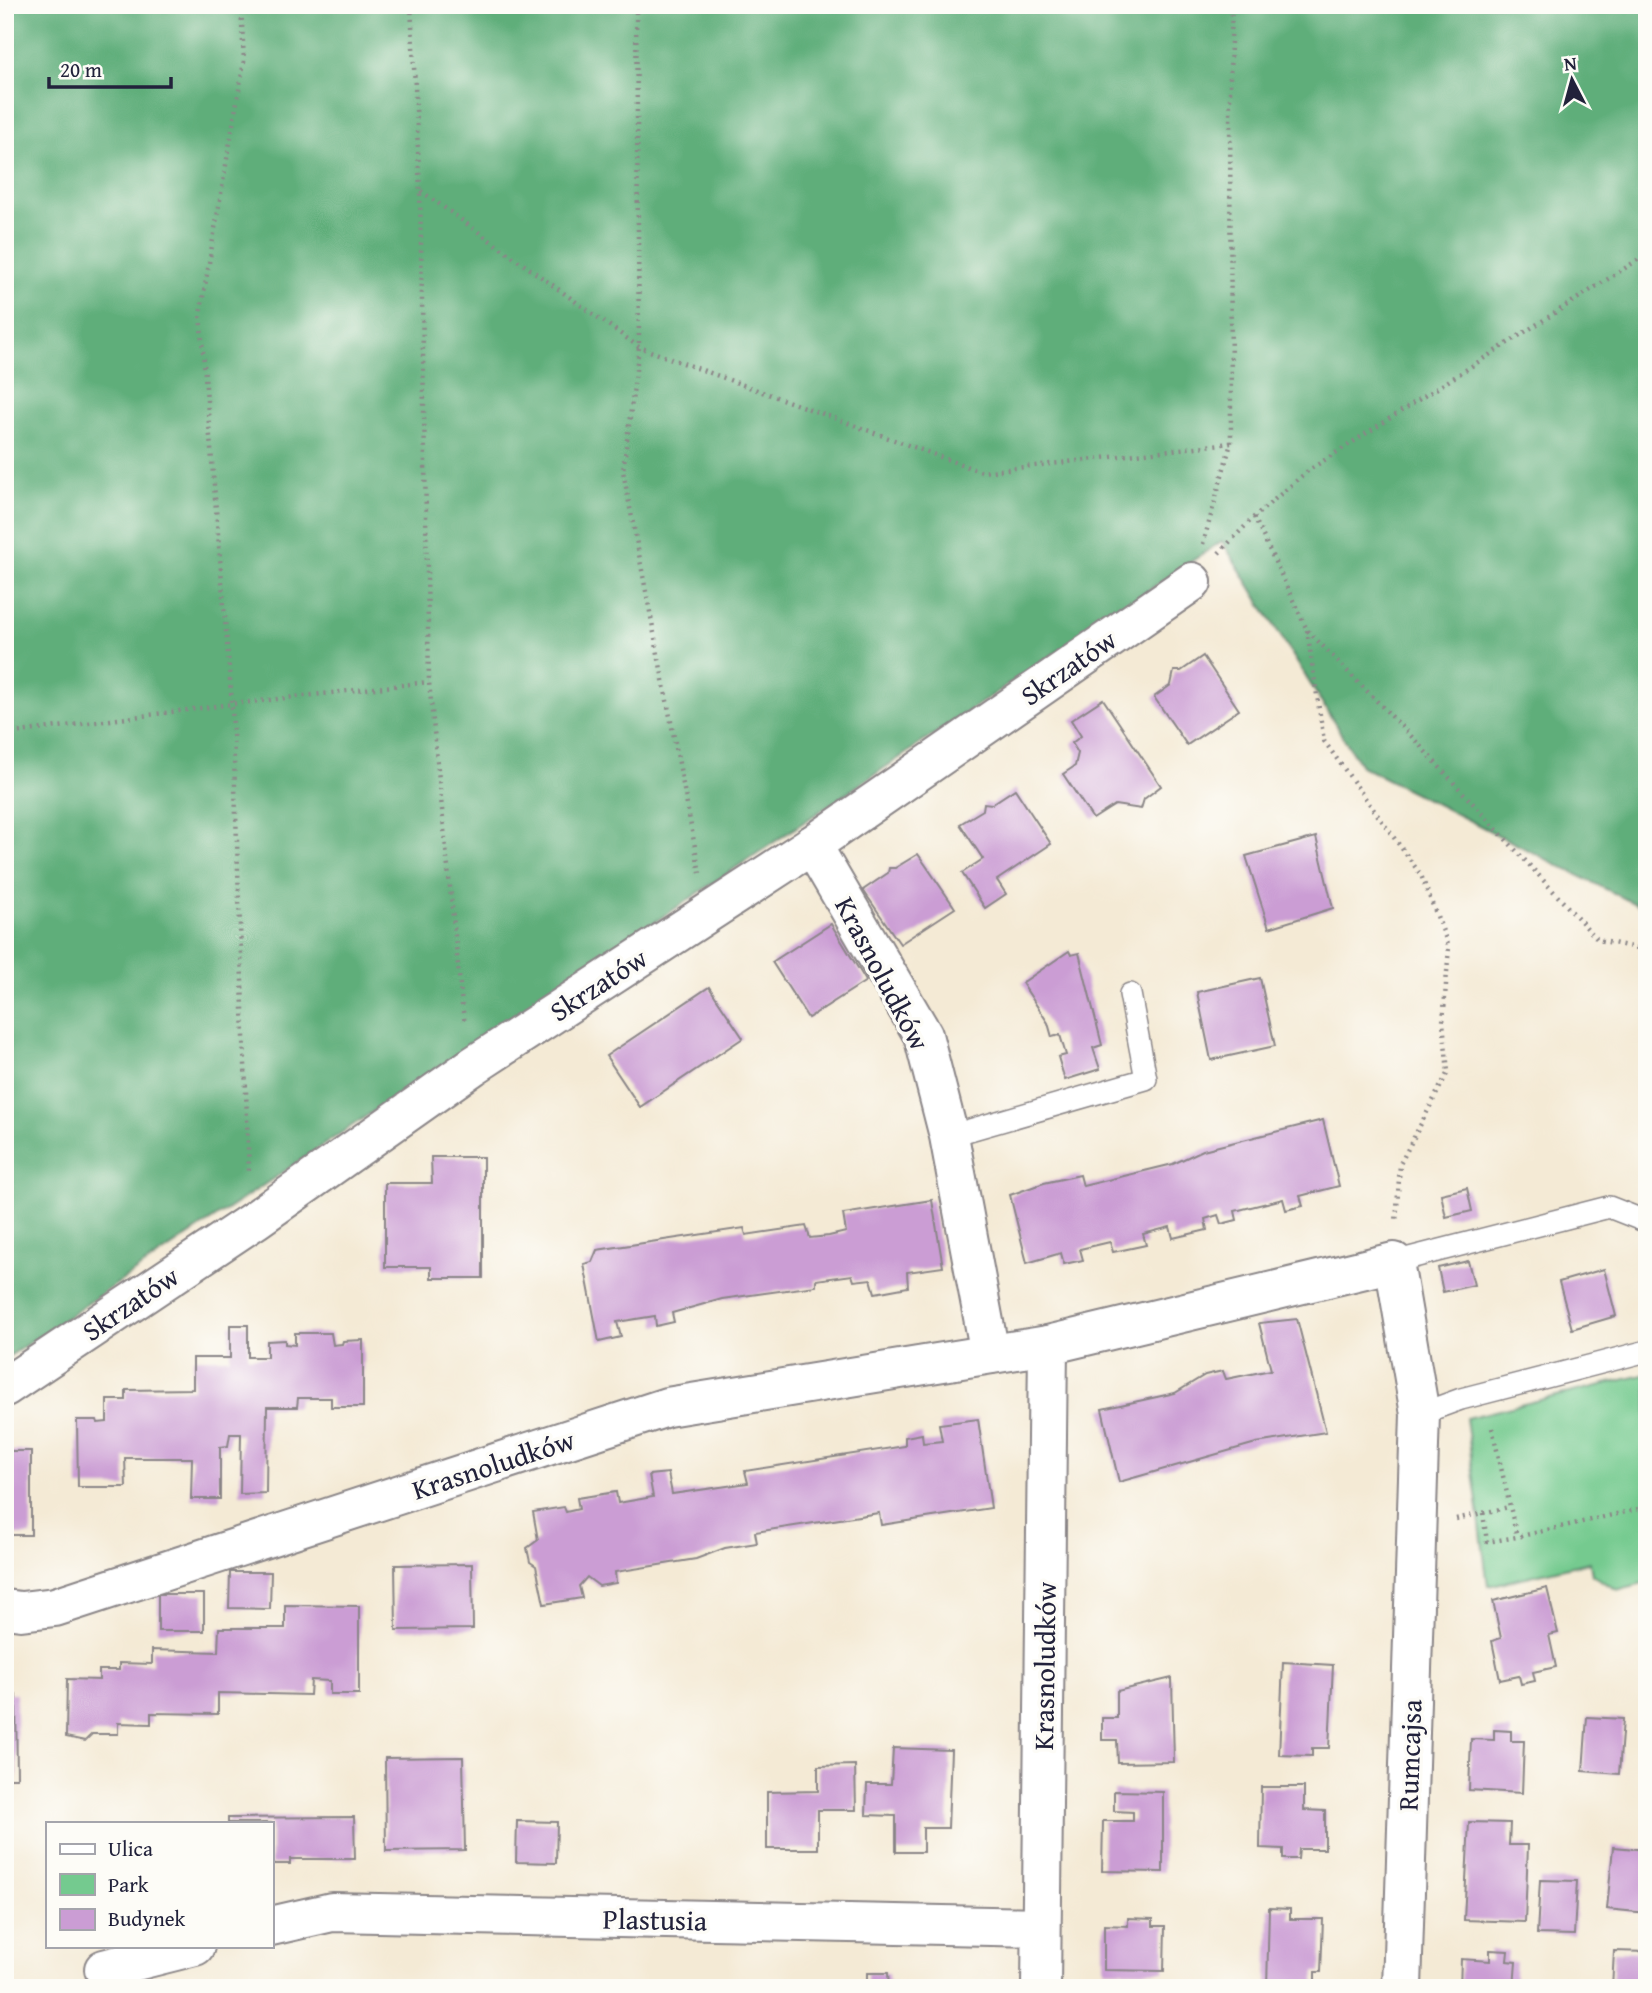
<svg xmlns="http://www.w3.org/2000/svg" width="1652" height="1993" viewBox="0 0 1652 1993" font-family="'Gentium Book Plus',serif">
  <rect width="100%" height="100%" fill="#fdfcf7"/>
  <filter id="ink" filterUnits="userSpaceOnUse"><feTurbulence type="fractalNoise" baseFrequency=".0143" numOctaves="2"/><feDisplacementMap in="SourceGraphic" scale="14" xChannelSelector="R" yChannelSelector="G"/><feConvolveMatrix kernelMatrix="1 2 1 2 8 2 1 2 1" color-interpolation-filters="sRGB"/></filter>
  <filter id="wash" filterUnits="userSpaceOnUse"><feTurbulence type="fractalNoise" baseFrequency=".00686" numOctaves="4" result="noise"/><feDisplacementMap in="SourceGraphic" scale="28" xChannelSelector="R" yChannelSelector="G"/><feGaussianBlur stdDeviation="1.57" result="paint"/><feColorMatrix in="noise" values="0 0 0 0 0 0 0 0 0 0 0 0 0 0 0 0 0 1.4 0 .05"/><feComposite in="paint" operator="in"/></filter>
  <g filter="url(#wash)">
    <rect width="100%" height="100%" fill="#f4ead5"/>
    <!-- green -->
    <polygon fill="#74ca8f" stroke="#4b7665" stroke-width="2" points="1647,1374 1647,1582 1617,1590 1592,1575 1590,1562 1488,1586 1466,1418"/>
    <!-- forest -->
    <polygon fill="#5fae7a" stroke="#40685a" stroke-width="2" points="5,5 1647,5 1647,910 1361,766 1222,541 5,1359"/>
    <g id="blocks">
      <!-- building -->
      <g fill="#cb9dd4">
        <polygon points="1203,656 1239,710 1187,745 1154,697 1171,685 1174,671 1181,671"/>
        <polygon points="1103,699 1161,786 1144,799 1141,809 1115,805 1093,819 1063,774 1075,766 1078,753 1072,743 1081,736 1071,720"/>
        <polygon points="1015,789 1051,844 997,880 1006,894 985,908 962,873 983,859 960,824 983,810 984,803 992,804"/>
        <polygon points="1316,837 1333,908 1269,928 1246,856"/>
        <polygon points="918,854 955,908 900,944 863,890 888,873 889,868 895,868"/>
        <polygon points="831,924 866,981 808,1018 772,962"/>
        <polygon points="1069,951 1071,955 1079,953 1102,1045 1093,1048 1100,1069 1065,1080 1058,1057 1066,1055 1060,1035 1052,1037 1048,1023 1022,983"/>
        <polygon points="1260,978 1275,1046 1211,1060 1197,992"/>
        <polygon points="709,987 743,1038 640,1107 606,1056"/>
        <polygon points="1323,1120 1339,1186 1300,1196 1303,1206 1286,1210 1283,1199 1235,1211 1237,1220 1221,1224 1218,1215 1205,1219 1207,1230 1173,1238 1170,1227 1143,1234 1146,1245 1113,1252 1110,1242 1080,1249 1083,1260 1064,1264 1061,1253 1027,1263 1010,1195 1044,1183 1080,1175 1083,1186 1173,1164 1203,1150"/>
        <polygon points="431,1157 483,1157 483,1278 431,1278 431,1267 385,1267 385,1183 432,1183"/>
        <polygon points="1467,1188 1472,1211 1446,1217 1441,1194"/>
        <polygon points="932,1200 943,1267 907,1272 908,1287 875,1293 871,1279 854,1281 852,1275 816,1280 816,1286 722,1299 672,1313 674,1322 656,1326 655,1316 617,1322 621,1337 599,1342 584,1264 592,1262 597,1250 744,1228 746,1235 806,1226 810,1238 829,1236 846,1232 843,1214"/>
        <polygon points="1468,1261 1474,1285 1443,1292 1438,1268"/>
        <polygon points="1604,1269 1616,1316 1572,1329 1559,1282"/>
        <polygon points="1297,1319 1326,1432 1256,1443 1119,1482 1102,1409 1175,1393 1205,1375 1223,1371 1226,1379 1271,1370 1259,1323"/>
        <polygon points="230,1325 248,1325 248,1357 267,1357 267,1341 285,1340 285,1344 295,1345 295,1333 331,1333 333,1345 342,1344 343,1341 363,1340 363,1407 331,1407 331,1398 298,1398 297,1407 267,1407 266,1493 240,1494 241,1434 230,1434 228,1446 220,1447 220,1499 191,1499 192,1458 125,1458 126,1487 78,1487 77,1420 97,1420 98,1423 107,1422 107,1400 126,1400 126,1390 193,1389 193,1358 230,1358"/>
        <polygon points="978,1419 991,1508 881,1525 879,1513 755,1532 757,1543 725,1548 696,1559 615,1572 616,1583 599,1586 587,1577 579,1586 582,1598 544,1604 536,1566 530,1562 527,1548 538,1540 533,1512 564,1507 566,1512 579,1509 577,1498 616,1492 618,1503 653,1497 649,1475 668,1473 672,1494 748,1483 745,1471 905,1446 905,1437 922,1434 923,1443 942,1441 939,1424"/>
        <rect x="5" y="1451" width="26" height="84"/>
        <polygon points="472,1564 473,1629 396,1630 395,1565"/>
        <polygon points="230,1572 271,1572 270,1609 229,1608"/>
        <polygon points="1547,1588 1558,1633 1549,1635 1556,1667 1533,1672 1535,1681 1521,1684 1519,1676 1500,1680 1492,1641 1501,1638 1493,1601"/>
        <rect x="158" y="1594" width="46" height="37"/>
        <polygon points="285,1605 359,1606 359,1694 330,1694 330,1681 311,1680 310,1695 218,1693 218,1714 151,1713 151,1724 118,1723 118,1734 92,1734 85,1741 66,1737 67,1679 99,1680 99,1670 119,1670 119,1663 152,1664 152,1650 218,1652 219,1628 285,1628"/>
        <polygon points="1283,1662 1333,1665 1329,1748 1312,1748 1312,1756 1279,1755"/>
        <polygon points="1172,1678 1174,1762 1118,1763 1117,1740 1102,1740 1102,1718 1117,1718 1117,1691"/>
        <polygon points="5,1694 16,1694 17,1778 5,1778"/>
        <polygon points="1587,1717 1623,1719 1619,1774 1583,1771"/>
        <polygon points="1494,1730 1511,1731 1511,1741 1524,1741 1522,1793 1469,1790 1471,1739 1494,1740"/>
        <polygon points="893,1748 951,1750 948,1828 923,1828 923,1852 896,1852 896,1816 866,1815 867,1784 891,1784"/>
        <polygon points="463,1757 465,1850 386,1851 385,1758"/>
        <polygon points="855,1765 856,1810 818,1810 818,1849 767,1849 767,1792 818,1791 818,1766"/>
        <polygon points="1261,1787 1304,1787 1304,1810 1325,1811 1325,1849 1299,1849 1298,1859 1283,1859 1283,1849 1260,1848"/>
        <polygon points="1114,1791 1163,1792 1163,1872 1102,1871 1103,1821 1133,1821 1133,1812 1114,1811"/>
        <polygon points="354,1817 355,1859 290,1859 290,1864 271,1864 271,1823 228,1823 228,1818"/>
        <polygon points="517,1821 557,1822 556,1863 516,1862"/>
        <polygon points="1469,1822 1510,1823 1509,1845 1528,1845 1525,1922 1464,1920"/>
        <polygon points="1613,1847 1647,1850 1647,1913 1607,1909"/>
        <polygon points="1540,1880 1577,1881 1574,1935 1537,1934"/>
        <polygon points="1269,1908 1290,1909 1290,1919 1323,1919 1321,1972 1315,1972 1315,1988 1267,1988"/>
        <polygon points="1128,1918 1153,1919 1153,1926 1165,1926 1164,1971 1104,1970 1104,1925 1128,1926"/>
        <polygon points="1490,1950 1508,1951 1507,1961 1516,1962 1514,1988 1460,1988 1461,1959 1490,1961"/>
        <polygon points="1614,1951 1647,1952 1647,1988 1612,1988"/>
        <polygon points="867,1973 888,1973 889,1988 867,1988"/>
      </g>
    </g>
  </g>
  <g filter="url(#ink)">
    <use href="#blocks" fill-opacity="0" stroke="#8b8688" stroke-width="2"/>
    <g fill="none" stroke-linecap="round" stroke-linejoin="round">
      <!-- service casing -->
      <g stroke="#8b8688" stroke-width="24">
        <g id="service">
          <polyline points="949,1136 1146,1079 1130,994"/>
          <polyline points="1394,1262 1609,1207 1647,1222"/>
          <polyline points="1420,1414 1461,1399 1647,1351"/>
        </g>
      </g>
      <!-- minor casing -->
      <g stroke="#8b8688" stroke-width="42">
        <g id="minor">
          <polyline points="812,845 923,1035 949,1136 990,1354"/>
          <polyline points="5,1387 255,1220 473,1066 812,845 1192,582"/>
          <polyline points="5,1609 21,1611 55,1607 667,1407 1048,1345 1394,1262 1420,1414 1402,1988"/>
          <polyline points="271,1926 332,1912 1041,1927"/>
          <polyline points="104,1969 195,1946"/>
          <polyline points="1041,1988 1048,1345"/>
        </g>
      </g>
      <!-- path -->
      <g stroke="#8b8688" stroke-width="4.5" stroke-dasharray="2 5" stroke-linecap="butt">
        <polyline points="241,5 244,61 200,315 232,704 249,1174"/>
        <polyline points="411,5 420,190 429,682 462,1005 465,1024"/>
        <polyline points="636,5 639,347 623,471 700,873"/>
        <polyline points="421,191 639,347 982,472 1231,443"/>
        <polyline points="1254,517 1307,630 1412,737 1598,940 1647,950"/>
        <polyline points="1203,544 1231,443 1230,77 1232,5"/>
        <polyline points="1219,553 1254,517 1309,470 1647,254"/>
        <polyline points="1307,630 1324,741 1421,875 1449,947 1443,1022 1448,1072 1400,1164 1396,1222"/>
        <polyline points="5,734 232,704 429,682"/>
        <polyline points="1492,1428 1517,1537"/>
        <polyline points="1483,1513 1487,1542 1517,1537 1647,1507"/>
        <polyline points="1456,1519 1509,1507"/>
      </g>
      <!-- service -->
      <use href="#service" stroke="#fff" stroke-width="21"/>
      <!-- minor -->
      <use href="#minor" stroke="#fff" stroke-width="38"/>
    </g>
  </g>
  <g text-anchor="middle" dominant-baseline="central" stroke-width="7" stroke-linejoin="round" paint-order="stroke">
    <!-- street labels -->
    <g font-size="28" fill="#22223b" stroke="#fdfcf7">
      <text transform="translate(1068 667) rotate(-35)">Skrzatów</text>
      <text transform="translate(883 973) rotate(62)">Krasnoludków</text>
      <text transform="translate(598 984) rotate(-33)">Skrzatów</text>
      <text transform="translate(130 1303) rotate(-34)">Skrzatów</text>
      <text transform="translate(493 1464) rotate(-18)">Krasnoludków</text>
      <text transform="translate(1044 1666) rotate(-89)">Krasnoludków</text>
      <text transform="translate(1409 1755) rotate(-88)">Rumcajsa</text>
      <text transform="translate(655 1919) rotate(1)">Plastusia</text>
    </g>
  </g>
  <!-- margin -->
  <rect width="1652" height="1993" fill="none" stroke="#fdfcf7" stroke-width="28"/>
  <!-- legend -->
  <rect x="46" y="1822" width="228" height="126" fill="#fdfcf7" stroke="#a5a5ac" stroke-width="2"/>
  <rect x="60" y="1844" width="35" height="10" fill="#ffffff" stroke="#a5a5ac" stroke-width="2"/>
  <text x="108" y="1856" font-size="21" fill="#22223b">Ulica</text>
  <rect x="60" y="1874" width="35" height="21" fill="#74ca8f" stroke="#a5a5ac" stroke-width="2"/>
  <text x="108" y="1892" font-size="21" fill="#22223b">Park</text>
  <rect x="60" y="1909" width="35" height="21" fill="#cb9dd4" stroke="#a5a5ac" stroke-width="2"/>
  <text x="108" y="1926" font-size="21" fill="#22223b">Budynek</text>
  <!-- north arrow -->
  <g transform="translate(1572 80) rotate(354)" stroke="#fdfcf7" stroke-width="5" paint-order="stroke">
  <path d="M0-5L12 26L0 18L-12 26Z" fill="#22223b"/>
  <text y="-10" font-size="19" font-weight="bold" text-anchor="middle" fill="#22223b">N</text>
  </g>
  <!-- scale -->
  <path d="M49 77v10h122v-10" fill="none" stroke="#22223b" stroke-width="3.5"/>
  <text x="60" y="77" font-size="21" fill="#22223b" stroke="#fdfcf7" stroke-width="5" paint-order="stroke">20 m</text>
</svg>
